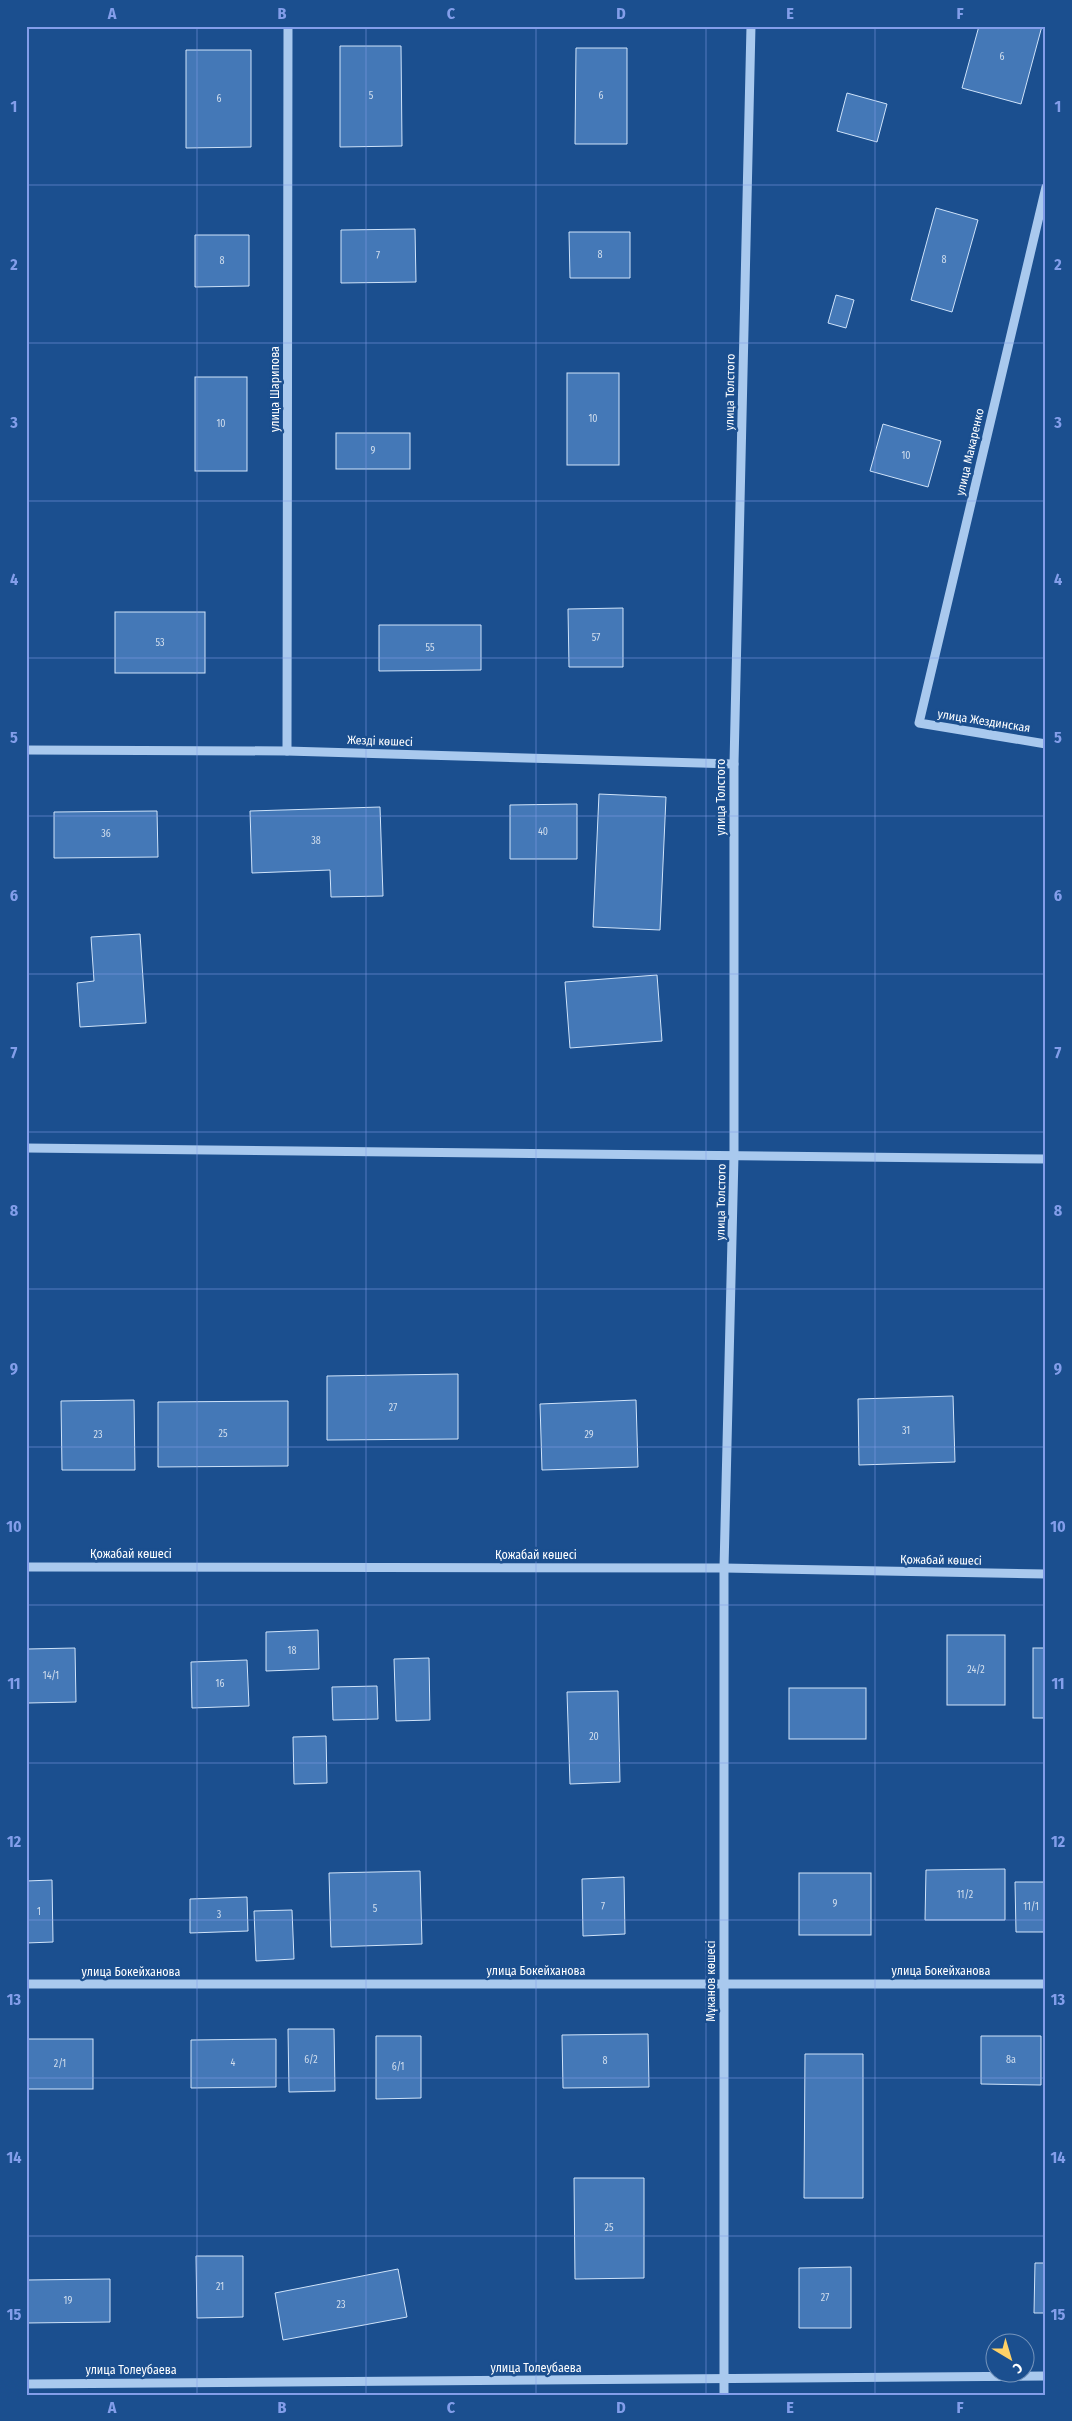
<svg xmlns="http://www.w3.org/2000/svg" width="1072" height="2421" viewBox="0 0 1072 2421" font-family="'Fira Sans Condensed',sans-serif">
  <rect width="100%" height="100%" fill="#1b4f8f"/>
  <!-- building -->
  <g fill="#4478b7" stroke="#cfe3fa">
    <polygon points="979,26 1042,26 1021,104 962,88"/>
    <polygon points="340,46 401,46 402,146 340,147"/>
    <polygon points="576,48 627,48 627,144 575,144"/>
    <polygon points="186,50 251,50 251,147 186,148"/>
    <polygon points="847,93 887,104 877,142 837,131"/>
    <polygon points="936,208 978,220 952,312 911,300"/>
    <polygon points="415,229 416,282 341,283 341,230"/>
    <polygon points="569,232 630,232 630,278 570,278"/>
    <polygon points="195,235 249,235 249,286 195,287"/>
    <polygon points="836,295 854,300 846,328 828,323"/>
    <rect x="567" y="373" width="52" height="92"/>
    <rect x="195" y="377" width="52" height="94"/>
    <polygon points="883,424 941,441 928,487 870,471"/>
    <rect x="336" y="433" width="74" height="36"/>
    <polygon points="623,608 623,667 569,667 568,609"/>
    <rect x="115" y="612" width="90" height="61"/>
    <polygon points="379,625 481,625 481,670 379,671"/>
    <polygon points="599,794 666,797 660,930 593,927"/>
    <polygon points="577,804 577,859 510,859 510,805"/>
    <polygon points="380,807 383,896 331,897 330,870 252,873 250,811"/>
    <polygon points="157,811 158,857 54,858 54,812"/>
    <polygon points="140,934 146,1023 80,1027 77,983 94,981 91,937"/>
    <polygon points="657,975 662,1041 570,1048 565,982"/>
    <polygon points="458,1374 458,1439 327,1440 327,1376"/>
    <polygon points="953,1396 955,1462 859,1465 858,1399"/>
    <polygon points="134,1400 135,1470 62,1470 61,1401"/>
    <polygon points="636,1400 638,1467 542,1470 540,1404"/>
    <polygon points="288,1401 288,1466 158,1467 158,1402"/>
    <polygon points="318,1630 319,1669 266,1671 266,1632"/>
    <rect x="947" y="1635" width="58" height="70"/>
    <polygon points="75,1648 76,1702 28,1703 27,1649"/>
    <rect x="1033" y="1648" width="13" height="70"/>
    <polygon points="429,1658 430,1720 396,1721 394,1659"/>
    <polygon points="247,1660 249,1706 192,1708 191,1662"/>
    <polygon points="377,1686 378,1719 333,1720 332,1687"/>
    <rect x="789" y="1688" width="77" height="51"/>
    <polygon points="618,1691 620,1782 570,1784 567,1692"/>
    <polygon points="326,1736 327,1783 294,1784 293,1737"/>
    <polygon points="1005,1869 1005,1920 925,1920 926,1870"/>
    <polygon points="420,1871 422,1944 331,1947 329,1873"/>
    <rect x="799" y="1873" width="72" height="62"/>
    <polygon points="624,1877 625,1934 583,1936 582,1879"/>
    <polygon points="52,1880 53,1942 26,1943 26,1881"/>
    <polygon points="1015,1882 1046,1882 1046,1932 1016,1932"/>
    <polygon points="247,1897 248,1931 190,1933 190,1899"/>
    <polygon points="292,1910 294,1959 256,1961 254,1911"/>
    <polygon points="288,2029 334,2029 335,2091 289,2092"/>
    <polygon points="648,2034 649,2087 563,2088 562,2035"/>
    <polygon points="376,2036 421,2036 421,2098 376,2099"/>
    <polygon points="981,2036 1041,2036 1041,2085 981,2084"/>
    <rect x="26" y="2039" width="67" height="50"/>
    <polygon points="276,2039 276,2087 191,2088 191,2040"/>
    <polygon points="805,2054 863,2054 863,2198 804,2198"/>
    <polygon points="574,2178 644,2178 644,2278 575,2279"/>
    <polygon points="196,2256 243,2256 243,2317 197,2318"/>
    <polygon points="1035,2263 1046,2263 1046,2313 1034,2313"/>
    <polygon points="851,2267 851,2328 799,2328 799,2268"/>
    <polygon points="398,2269 407,2317 283,2340 275,2293"/>
    <polygon points="110,2279 110,2322 26,2323 26,2280"/>
  </g>
  <g fill="none" stroke-linecap="round" stroke-linejoin="round">
    <!-- minor -->
    <g stroke="#a9c9ee" stroke-width="9">
      <polyline points="1046,187 919,723 1046,744"/>
      <polyline points="26,750 287,751 734,764"/>
      <polyline points="287,751 288,26"/>
      <polyline points="26,1148 1046,1159"/>
      <polyline points="26,1567 724,1568 1046,1574"/>
      <polyline points="26,1984 1046,1984"/>
      <polyline points="26,2384 1046,2376"/>
      <polyline points="724,2395 724,1568 734,1156 734,764 751,26"/>
    </g>
  </g>
  <!-- grid -->
  <path fill="none" stroke="#839eea" stroke-width="1" stroke-opacity="0.55" d="M197,26v2369M366,26v2369M536,26v2369M706,26v2369M875,26v2369M26,185h1020M26,343h1020M26,501h1020M26,658h1020M26,816h1020M26,974h1020M26,1132h1020M26,1289h1020M26,1447h1020M26,1605h1020M26,1763h1020M26,1920h1020M26,2078h1020M26,2236h1020"/>
  <g text-anchor="middle" dominant-baseline="central" stroke-width="5" stroke-linejoin="round" paint-order="stroke">
    <!-- number labels -->
    <g font-size="10" fill="#d0dded">
      <text x="1002" y="57">6</text>
      <text x="371" y="96">5</text>
      <text x="601" y="96">6</text>
      <text x="219" y="99">6</text>
      <text x="600" y="255">8</text>
      <text x="378" y="256">7</text>
      <text x="944" y="260">8</text>
      <text x="222" y="261">8</text>
      <text x="593" y="419">10</text>
      <text x="221" y="424">10</text>
      <text x="373" y="451">9</text>
      <text x="906" y="456">10</text>
      <text x="596" y="638">57</text>
      <text x="160" y="643">53</text>
      <text x="430" y="648">55</text>
      <text x="543" y="832">40</text>
      <text x="106" y="834">36</text>
      <text x="316" y="841">38</text>
      <text x="393" y="1408">27</text>
      <text x="906" y="1431">31</text>
      <text x="223" y="1434">25</text>
      <text x="98" y="1435">23</text>
      <text x="589" y="1435">29</text>
      <text x="292" y="1651">18</text>
      <text x="976" y="1670">24/2</text>
      <text x="51" y="1676">14/1</text>
      <text x="220" y="1684">16</text>
      <text x="594" y="1737">20</text>
      <text x="965" y="1895">11/2</text>
      <text x="835" y="1904">9</text>
      <text x="603" y="1907">7</text>
      <text x="1031" y="1907">11/1</text>
      <text x="375" y="1909">5</text>
      <text x="39" y="1912">1</text>
      <text x="219" y="1915">3</text>
      <text x="311" y="2060">6/2</text>
      <text x="1011" y="2060">8а</text>
      <text x="605" y="2061">8</text>
      <text x="233" y="2063">4</text>
      <text x="60" y="2064">2/1</text>
      <text x="398" y="2067">6/1</text>
      <text x="609" y="2228">25</text>
      <text x="220" y="2287">21</text>
      <text x="825" y="2298">27</text>
      <text x="68" y="2301">19</text>
      <text x="341" y="2305">23</text>
    </g>
    <!-- street labels -->
    <g font-size="12" fill="#fff" stroke="#1b4f8f">
      <text transform="translate(275 389) rotate(-90)">улица Шарипова</text>
      <text transform="translate(730 392) rotate(-89)">улица Толстого</text>
      <text transform="translate(970 452) rotate(-77)">улица Макаренко</text>
      <text transform="translate(984 721) rotate(9)">улица Жездинская</text>
      <text transform="translate(380 741) rotate(2)">Жезді көшесі</text>
      <text transform="translate(721 797) rotate(-90)">улица Толстого</text>
      <text transform="translate(721 1202) rotate(-89)">улица Толстого</text>
      <text x="131" y="1554">Қожабай көшесі</text>
      <text x="536" y="1555">Қожабай көшесі</text>
      <text transform="translate(941 1560) rotate(1)">Қожабай көшесі</text>
      <text x="536" y="1971">улица Бокейханова</text>
      <text x="941" y="1971">улица Бокейханова</text>
      <text x="131" y="1972">улица Бокейханова</text>
      <text transform="translate(711 1981) rotate(-90)">Мұканов көшесі</text>
      <text x="536" y="2368">улица Толеубаева</text>
      <text x="131" y="2370">улица Толеубаева</text>
    </g>
  </g>
  <!-- border -->
  <rect width="1072" height="2421" fill="none" stroke="#1b4f8f" stroke-width="55"/>
  <!-- north arrow -->
  <g transform="translate(1010 2358) rotate(142)"><circle r="24" fill="#1b4f8f" stroke="#7695bc"/>
  <path d="M0-4L9 19L0 12L-9 19Z" fill="#ffd166"/>
  <text y="-8" font-size="14" font-weight="bold" text-anchor="middle" fill="#ffffff">С</text>
  </g>
  <rect x="28" y="28" width="1016" height="2366" fill="none" stroke="#839eea" stroke-width="2"/>
  <g font-size="16" text-anchor="middle" font-weight="bold" fill="#839eea">
    <text x="112" y="19">A</text>
    <text x="282" y="19">B</text>
    <text x="451" y="19">C</text>
    <text x="621" y="19">D</text>
    <text x="790" y="19">E</text>
    <text x="960" y="19">F</text>
    <text x="14" y="112">1</text>
    <text x="1058" y="112">1</text>
    <text x="14" y="270">2</text>
    <text x="1058" y="270">2</text>
    <text x="14" y="428">3</text>
    <text x="1058" y="428">3</text>
    <text x="14" y="585">4</text>
    <text x="1058" y="585">4</text>
    <text x="14" y="743">5</text>
    <text x="1058" y="743">5</text>
    <text x="14" y="901">6</text>
    <text x="1058" y="901">6</text>
    <text x="14" y="1058">7</text>
    <text x="1058" y="1058">7</text>
    <text x="14" y="1216">8</text>
    <text x="1058" y="1216">8</text>
    <text x="14" y="1374">9</text>
    <text x="1058" y="1374">9</text>
    <text x="14" y="1532">10</text>
    <text x="1058" y="1532">10</text>
    <text x="14" y="1689">11</text>
    <text x="1058" y="1689">11</text>
    <text x="14" y="1847">12</text>
    <text x="1058" y="1847">12</text>
    <text x="14" y="2005">13</text>
    <text x="1058" y="2005">13</text>
    <text x="14" y="2163">14</text>
    <text x="1058" y="2163">14</text>
    <text x="14" y="2320">15</text>
    <text x="1058" y="2320">15</text>
    <text x="112" y="2413">A</text>
    <text x="282" y="2413">B</text>
    <text x="451" y="2413">C</text>
    <text x="621" y="2413">D</text>
    <text x="790" y="2413">E</text>
    <text x="960" y="2413">F</text>
  </g>
</svg>
